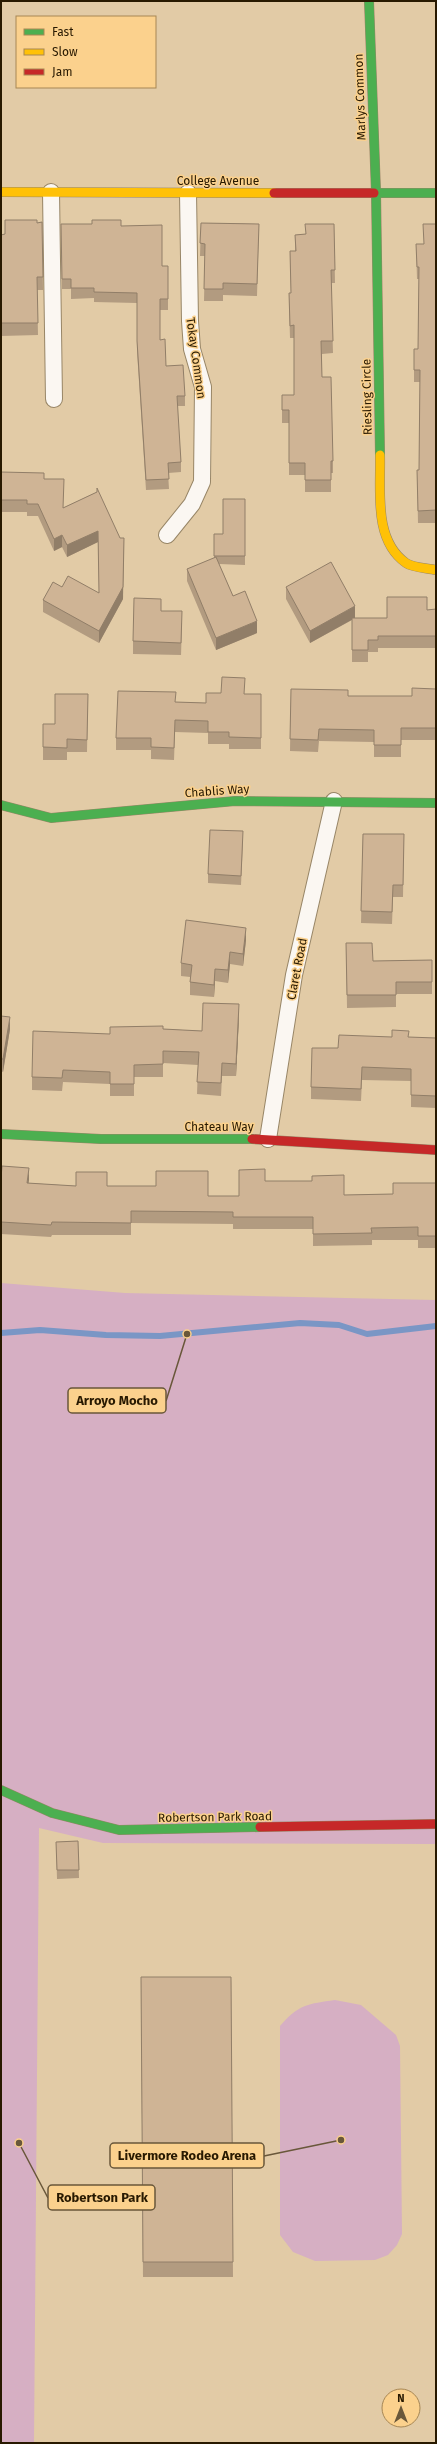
<svg xmlns="http://www.w3.org/2000/svg" width="437" height="2444" viewBox="0 0 437 2444" font-family="'Fira Sans',sans-serif">
  <rect width="100%" height="100%" fill="#e2cba6"/>
  <!-- green -->
  <g fill="#d6afc3">
    <polygon points="1,1283 125,1293 436,1300 436,1844 103,1843 39,1828 34,2443 1,2443"/>
    <path d="M335,2000l26,5 35,30 4,11 2,188 -5,11 -9,10 -13,5 -60,1 -22,-9 -13,-17v-209c19,-22 28,-22 55,-26z"/>
  </g>
  <g fill="none" stroke-linecap="round" stroke-linejoin="round">
    <!-- stream -->
    <polyline stroke="#7a96c5" stroke-width="6" points="1,1333 40,1330 106,1335 160,1336 300,1323 339,1325 367,1334 436,1326"/>
    <!-- street casing -->
    <g stroke="#988667" stroke-width="18">
      <g id="street">
        <polyline points="51,192 54,399"/>
        <polyline points="167,535 192,504 202,482 203,387 192,349 190,321 188,193"/>
        <polyline points="268,1139 294,975 334,801"/>
      </g>
    </g>
    <!-- fast casing -->
    <g stroke="#988667" stroke-width="10">
      <g id="fast">
        <polyline points="369,1 376,192 380,455"/>
        <polyline points="374,193 436,193"/>
        <polyline points="1,805 51,818 235,801 436,803"/>
        <polyline points="1,1134 101,1139 252,1139"/>
        <polyline points="1,1790 52,1813 119,1830 260,1827"/>
      </g>
    </g>
    <!-- slow casing -->
    <g stroke="#988667" stroke-width="10">
      <g id="slow">
        <polyline points="1,192 274,193"/>
        <path d="M380,455c1,35 -7,85 26,108 7,5 22,5 30,7"/>
      </g>
    </g>
    <!-- jam casing -->
    <g stroke="#988667" stroke-width="10">
      <g id="jam">
        <polyline points="274,193 374,193"/>
        <polyline points="252,1139 436,1150"/>
        <polyline points="260,1827 436,1824"/>
      </g>
    </g>
    <!-- street -->
    <use href="#street" stroke="#fbf7f2" stroke-width="16"/>
    <!-- fast -->
    <use href="#fast" stroke="#4caf50" stroke-width="9"/>
    <!-- slow -->
    <use href="#slow" stroke="#ffc107" stroke-width="9"/>
    <!-- jam -->
    <use href="#jam" stroke="#c62828" stroke-width="9"/>
  </g>
  <!-- wall -->
  <g fill="#b29b80">
    <polygon points="42,222 43,290 37,290 38,335 1,336 1,235 5,234 37,223"/>
    <polygon points="201,223 259,224 257,296 223,295 223,301 204,301 205,256 200,256"/>
    <polygon points="61,224 121,226 162,266 168,266 168,310 160,310 160,340 166,366 185,396 185,406 177,406 181,462 181,472 168,473 169,489 146,490 137,351 137,303 94,302 94,298 71,299 71,289 62,289"/>
    <polygon points="334,224 335,283 331,283 333,353 322,354 322,377 333,461 333,473 331,473 331,492 305,492 305,475 289,475 289,423 282,423 282,395 294,395 294,338 290,338 289,305 289,293 291,293 290,251 295,251 295,235 305,234"/>
    <polygon points="436,224 436,523 418,523 417,470 419,470 420,382 414,382 414,349 418,349 419,279 417,279 416,244 424,244"/>
    <polygon points="1,472 44,479 63,508 97,492 123,599 99,643 43,612 43,600 62,587 99,593 98,542 67,557 62,547 54,551 38,516 27,516 27,512 1,512"/>
    <polygon points="245,499 245,565 219,564 233,596 257,633 216,650 187,581 187,569 214,558 214,534 223,534"/>
    <polygon points="286,587 355,618 387,618 427,610 436,609 436,648 378,648 378,652 368,652 368,662 352,662 352,620 310,643 286,599"/>
    <polygon points="161,611 182,623 181,655 133,654 133,641"/>
    <polygon points="291,689 348,696 412,696 436,689 436,740 401,740 401,757 374,757 374,742 319,741 318,752 290,751"/>
    <polygon points="88,694 87,752 67,752 67,760 43,760 43,724 55,724"/>
    <polygon points="245,694 261,694 261,749 229,749 229,744 208,744 208,733 175,732 174,760 151,759 151,750 116,750 116,738 176,702 206,703"/>
    <polygon points="363,834 404,834 403,897 393,897 392,924 361,923"/>
    <polygon points="243,840 241,885 208,883 208,874"/>
    <polygon points="246,940 243,966 230,964 228,983 215,981 214,997 190,995 190,977 181,976 181,963"/>
    <polygon points="346,943 373,961 432,960 432,994 396,994 396,1007 347,1008"/>
    <polygon points="1,1016 10,1029 3,1072 1,1071"/>
    <polygon points="239,1017 236,1076 222,1076 221,1096 197,1094 198,1065 163,1063 163,1077 134,1077 134,1096 110,1096 110,1084 63,1082 62,1091 32,1090 32,1077 110,1034 163,1029 202,1031"/>
    <polygon points="392,1037 436,1038 436,1108 411,1107 411,1081 362,1080 361,1101 311,1099 311,1087 338,1048"/>
    <polygon points="1,1178 28,1183 76,1186 107,1186 208,1196 239,1196 265,1181 344,1195 393,1194 436,1183 436,1248 418,1248 418,1240 372,1240 372,1245 313,1246 313,1229 233,1229 233,1224 131,1223 131,1235 52,1235 51,1237 1,1234"/>
    <polygon points="78,1841 79,1878 57,1879 56,1842"/>
    <polygon points="141,1977 231,1977 233,2277 143,2277"/>
  </g>
  <!-- shaded-wall -->
  <g fill="#917e68">
    <polygon points="98,531 98,542 67,557 67,545"/>
    <polygon points="62,535 62,547 54,551 54,539"/>
    <polygon points="124,538 123,599 99,643 99,631"/>
    <polygon points="355,606 355,618 310,643 310,631"/>
    <polygon points="257,621 257,633 216,650 216,638"/>
    <polygon points="246,928 246,940 243,966 243,954"/>
    <polygon points="230,952 230,964 228,983 228,970"/>
    <polygon points="215,969 215,981 214,997 214,985"/>
    <polygon points="239,1004 239,1017 236,1076 236,1064"/>
    <polygon points="10,1017 10,1029 3,1072 3,1059"/>
    <polygon points="29,1168 29,1180 27,1195 27,1183"/>
  </g>
  <!-- building -->
  <g fill="#cfb495" stroke="#917e68">
    <polygon points="5,220 37,220 37,223 42,222 43,277 37,277 38,323 1,323 1,235 5,234"/>
    <polygon points="92,220 121,220 121,226 162,225 162,266 168,266 168,299 160,299 160,340 165,339 166,366 183,365 185,396 177,396 181,462 168,463 169,479 146,480 137,341 137,293 94,292 94,288 71,288 71,279 62,279 61,224 92,224"/>
    <polygon points="201,223 259,224 257,284 223,283 223,289 204,289 205,244 200,243"/>
    <polygon points="305,224 334,224 335,270 331,270 333,341 321,341 322,377 331,377 333,461 331,461 331,480 305,480 305,463 289,463 289,410 282,410 282,395 294,395 294,325 290,326 289,293 291,293 290,251 296,251 295,235 306,234"/>
    <polygon points="423,224 436,224 436,510 418,511 417,470 419,470 420,370 414,370 414,349 418,349 419,267 417,267 416,244 424,244"/>
    <polygon points="1,472 44,473 44,479 64,479 63,508 97,492 97,488 120,538 124,538 123,587 99,631 43,600 53,582 62,587 68,576 99,593 98,531 67,545 62,535 54,539 38,504 27,504 27,500 1,500"/>
    <polygon points="223,499 245,499 245,556 214,556 214,534 223,534"/>
    <polygon points="216,557 233,596 245,591 257,621 216,638 187,569"/>
    <polygon points="331,562 355,606 310,631 286,587"/>
    <polygon points="387,597 427,597 427,610 436,609 436,636 378,636 378,640 368,640 368,650 352,650 352,618 387,618"/>
    <polygon points="134,598 161,599 161,611 182,611 181,643 133,641"/>
    <polygon points="222,677 245,678 244,694 261,694 261,738 229,737 229,732 208,732 208,721 175,720 174,748 151,747 151,738 116,738 118,691 176,692 175,702 206,703 206,693 221,693"/>
    <polygon points="412,688 436,689 436,728 401,728 401,745 374,745 374,730 319,729 318,740 290,739 291,689 348,690 348,696 412,696"/>
    <polygon points="55,694 88,694 87,740 67,739 67,748 43,747 43,724 55,724"/>
    <polygon points="210,830 243,831 241,876 208,874"/>
    <polygon points="363,834 404,834 403,885 393,885 392,912 361,911"/>
    <polygon points="186,920 246,928 243,954 230,952 228,970 215,969 214,985 190,982 192,965 181,963"/>
    <polygon points="346,943 372,943 373,961 432,960 432,982 396,982 396,995 347,995"/>
    <polygon points="203,1003 239,1004 236,1064 222,1063 221,1083 197,1082 199,1052 163,1051 163,1064 134,1065 134,1084 110,1084 110,1072 63,1070 62,1078 32,1077 33,1031 110,1034 110,1027 163,1026 163,1029 202,1031"/>
    <polygon points="1,1016 10,1017 3,1059 1,1059"/>
    <polygon points="392,1030 409,1031 408,1037 436,1038 436,1096 411,1095 411,1069 362,1067 361,1089 311,1087 312,1048 338,1048 339,1035 392,1037"/>
    <polygon points="2,1166 29,1168 27,1183 76,1186 76,1172 107,1172 107,1186 156,1186 156,1171 208,1171 208,1196 239,1196 239,1170 265,1169 265,1181 312,1181 312,1176 344,1175 344,1195 393,1194 393,1183 436,1183 436,1236 418,1236 418,1227 371,1228 372,1233 313,1234 313,1217 233,1217 233,1212 131,1211 131,1223 52,1222 51,1225 1,1222 1,1178"/>
    <polygon points="78,1841 79,1870 57,1870 56,1842"/>
    <polygon points="141,1977 231,1977 233,2262 143,2262"/>
  </g>
  <g text-anchor="middle" dominant-baseline="central" stroke-width="3" stroke-linejoin="round" paint-order="stroke">
    <!-- street labels -->
    <g font-size="12" fill="#281900" stroke="#fbd18d">
      <text transform="translate(360 97) rotate(-92)">Marlys Common</text>
      <text x="218" y="181">College Avenue</text>
      <text transform="translate(196 358) rotate(82)">Tokay Common</text>
      <text transform="translate(367 397) rotate(-91)">Riesling Circle</text>
      <text transform="translate(217 791) rotate(-4)">Chablis Way</text>
      <text transform="translate(297 969) rotate(-79)">Claret Road</text>
      <text x="219" y="1127">Chateau Way</text>
      <text transform="translate(215 1817) rotate(-1)">Robertson Park Road</text>
    </g>
  </g>
  <!-- callouts -->
  <path fill="none" stroke="#69573a" stroke-width="1.5" d="M187 1334L166 1401M341 2140L264 2156M19 2143L48 2198"/>
  <g fill="#69573a" stroke="#fbd18d" stroke-width="1.5">
    <circle cx="187" cy="1334" r="4"/>
    <circle cx="341" cy="2140" r="4"/>
    <circle cx="19" cy="2143" r="4"/>
  </g>
  <g fill="#fbd18d" stroke="#69573a" stroke-width="1.5">
    <rect x="68" y="1388" width="98" height="25" rx="4"/>
    <rect x="110" y="2143" width="154" height="25" rx="4"/>
    <rect x="48" y="2185" width="107" height="25" rx="4"/>
  </g>
  <g font-size="13" text-anchor="middle" font-weight="bold" fill="#281900">
    <text x="117" y="1405">Arroyo Mocho</text>
    <text x="187" y="2160">Livermore Rodeo Arena</text>
    <text x="102" y="2202">Robertson Park</text>
  </g>
  <!-- border -->
  <rect width="437" height="2444" fill="none" stroke="#281900" stroke-width="4"/>
  <!-- legend -->
  <rect x="16" y="16" width="140" height="72" fill="#fbd18d" stroke="#a78755"/>
  <rect x="24" y="29" width="20" height="6" fill="#4caf50" stroke="#a78755"/>
  <text x="52" y="36" font-size="12" fill="#281900">Fast</text>
  <rect x="24" y="49" width="20" height="6" fill="#ffc107" stroke="#a78755"/>
  <text x="52" y="56" font-size="12" fill="#281900">Slow</text>
  <rect x="24" y="69" width="20" height="6" fill="#c62828" stroke="#a78755"/>
  <text x="52" y="76" font-size="12" fill="#281900">Jam</text>
  <!-- north arrow -->
  <g transform="translate(401 2408)"><circle r="19" fill="#fbd18d" stroke="#a78755"/>
  <path d="M0-3L7 15L0 10L-7 15Z" fill="#69573a"/>
  <text y="-6" font-size="11" font-weight="bold" text-anchor="middle" fill="#281900">N</text>
  </g>
</svg>
